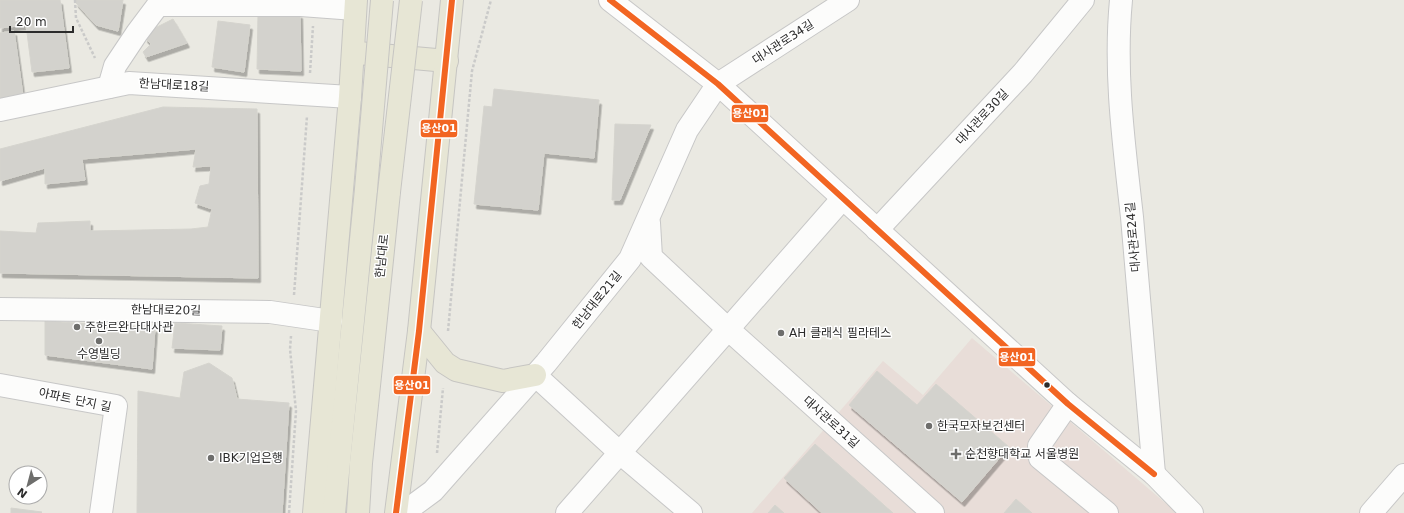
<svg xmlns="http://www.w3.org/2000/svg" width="1404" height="513" viewBox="0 0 1404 513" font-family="'DejaVu Sans','Noto Sans KR',sans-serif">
  <defs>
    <filter id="shadow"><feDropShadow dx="2.5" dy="4.5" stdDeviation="0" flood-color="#0004"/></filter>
  </defs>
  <rect width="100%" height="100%" fill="#eae9e2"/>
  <!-- medical -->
  <polygon fill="#e8ddd8" points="972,338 1177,513 752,513 883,361 923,395"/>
  <!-- building -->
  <g fill="#d3d2cd" stroke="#d5d4ce" filter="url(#shadow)">
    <polygon points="0,0 60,0 69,68 32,72 26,25 0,28"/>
    <polygon points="76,0 123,0 118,31 96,25 76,3"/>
    <polygon points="258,13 300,14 301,71 257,69"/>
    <polygon points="173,19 187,43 146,57 143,52 151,44 145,38 147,32"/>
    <polygon points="218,21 250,25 244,72 212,67"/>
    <polygon points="14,31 23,96 0,99 0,33"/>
    <polygon points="494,89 599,100 594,158 544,153 538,210 474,204 484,106 492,107"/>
    <polygon points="163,107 257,109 258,278 0,273 0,231 36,233 38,223 90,221 90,231 191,229 208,227 212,209 195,203 200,186 209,184 211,166 193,167 196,149 82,159 85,180 45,184 45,168 0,181 0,149"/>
    <polygon points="615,124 651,125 620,200 612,200"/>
    <polygon points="45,321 155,328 152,369 45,355"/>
    <polygon points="175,323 222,326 220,350 172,348"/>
    <polygon points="209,363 232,378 237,399 289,403 282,513 137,513 138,391 180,398 184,372"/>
    <polygon points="877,371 917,405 936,384 1009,447 962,502 849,405"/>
    <polygon points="815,444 893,513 822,513 784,478"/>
    <polygon points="1016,499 1032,513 1004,513"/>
    <polygon points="775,505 784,513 768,513"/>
    <polygon points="11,508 42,512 41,513 11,513"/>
  </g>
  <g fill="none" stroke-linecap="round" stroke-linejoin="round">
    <!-- minor casing -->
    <g stroke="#c7c7c7" stroke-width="24">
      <g id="minor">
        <polyline points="610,0 718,84 1068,404 1154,474 1192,513"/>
        <path d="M1121,0c-7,73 3,145 11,217 8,86 15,172 22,257"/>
        <polyline points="109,87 115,66 137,33 158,5 301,5 355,9"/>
        <polyline points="0,110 129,83 350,97"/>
        <polyline points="649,223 651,257 729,330 933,513"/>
        <polyline points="877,230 1023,73 1083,0"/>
        <polyline points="0,309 270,312 331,321"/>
        <polyline points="535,375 619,452 691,513"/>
        <polyline points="0,385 116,406 101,513"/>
        <polyline points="1068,404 1039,446 1040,458 1107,513"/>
        <polyline points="403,513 433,491 546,363 630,259 687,130 718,84 848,0"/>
        <polyline points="567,513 843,198"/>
        <polyline points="1371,513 1404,475"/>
      </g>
    </g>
    <!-- major casing -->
    <g stroke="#c6c5c2" stroke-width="24">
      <g id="major">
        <polyline points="358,53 447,61"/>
        <polyline points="419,331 445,363 456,370 503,381 535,375"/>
        <polyline points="314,513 350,97 356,0"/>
        <polyline points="334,513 366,189"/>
        <polyline points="358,513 361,463 389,192"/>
        <polyline points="396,513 419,331 452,0"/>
      </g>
    </g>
    <!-- path -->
    <g stroke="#cacac9" stroke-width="2.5" stroke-dasharray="3 2" stroke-linecap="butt">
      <polyline points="75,0 76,18 95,58"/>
      <polyline points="310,73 313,26"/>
      <polyline points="294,295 307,116"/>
      <polyline points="448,331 472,71 491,0"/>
      <polyline points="437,453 443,388"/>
      <polyline points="289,513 296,411 290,349 291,336"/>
    </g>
    <!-- minor -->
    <use href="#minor" stroke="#fcfcfb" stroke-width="22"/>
    <!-- major -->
    <use href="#major" stroke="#e7e6d5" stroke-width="22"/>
    <!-- major-bridge casing -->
    <g stroke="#c6c5c2" stroke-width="24" stroke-linecap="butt">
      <g id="major-bridge">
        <polyline points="366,189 382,0"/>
        <polyline points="389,192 411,0"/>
      </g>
    </g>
    <!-- major-bridge -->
    <use href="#major-bridge" stroke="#e7e6d5" stroke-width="22"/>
    <!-- bus-1 casing -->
    <g stroke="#fff" stroke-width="9">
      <g id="bus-1">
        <polyline points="610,0 718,84 1068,404 1154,474"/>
        <polyline points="396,513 419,331 452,0"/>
      </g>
    </g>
    <!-- bus-1 -->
    <use href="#bus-1" stroke="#f26522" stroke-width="6"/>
  </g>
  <!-- markers -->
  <g fill="#6e6e6c" stroke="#fff" stroke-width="1.5">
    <circle cx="77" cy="327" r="4"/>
    <circle cx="781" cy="333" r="4"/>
    <circle cx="99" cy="341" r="4"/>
    <circle cx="929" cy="426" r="4"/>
    <path d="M954 448h4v4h4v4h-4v4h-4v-4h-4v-4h4z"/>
    <circle cx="211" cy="458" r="4"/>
  </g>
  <circle fill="#2c2c2c" stroke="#fff" stroke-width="1.5" cx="1047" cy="385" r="3.5"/>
  <g text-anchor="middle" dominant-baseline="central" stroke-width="3" stroke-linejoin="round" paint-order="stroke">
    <!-- street labels -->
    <g font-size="12" fill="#2c2c2c" stroke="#fff">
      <text transform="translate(783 42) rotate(-33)">대사관로34길</text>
      <text transform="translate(174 85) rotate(3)">한남대로18길</text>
      <text transform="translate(982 117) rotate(-47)">대사관로30길</text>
      <text transform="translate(1133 237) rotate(-95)">대사관로24길</text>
      <text transform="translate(382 256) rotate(-84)">한남대로</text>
      <text transform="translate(597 300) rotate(-51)">한남대로21길</text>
      <text transform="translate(166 310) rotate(1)">한남대로20길</text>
      <text transform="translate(75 400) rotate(12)">아파트 단지 길</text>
      <text transform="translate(831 422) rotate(42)">대사관로31길</text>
    </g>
    <!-- poi labels -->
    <g font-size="12" fill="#2c2c2c" stroke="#fff" text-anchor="start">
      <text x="85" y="327">주한르완다대사관</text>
      <text x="789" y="333">AH 클래식 필라테스</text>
      <text x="99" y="354" text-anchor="middle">수영빌딩</text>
      <text x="937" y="426">한국모자보건센터</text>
      <text x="965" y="454">순천향대학교 서울병원</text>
      <text x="219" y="458">IBK기업은행</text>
    </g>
  </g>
  <g stroke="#fff" stroke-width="1.5">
    <rect x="731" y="104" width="38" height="19" rx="4" fill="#f26522"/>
    <rect x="420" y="119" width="38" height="19" rx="4" fill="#f26522"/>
    <rect x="998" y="347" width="38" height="20" rx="4" fill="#f26522"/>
    <rect x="393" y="375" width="38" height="20" rx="4" fill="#f26522"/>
  </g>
  <g font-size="11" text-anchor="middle" font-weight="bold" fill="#fff">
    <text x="750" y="117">용산01</text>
    <text x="439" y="132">용산01</text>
    <text x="1017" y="361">용산01</text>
    <text x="412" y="389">용산01</text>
  </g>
  <!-- north arrow -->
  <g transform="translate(28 485) rotate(216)"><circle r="19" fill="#ffffff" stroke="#ababab"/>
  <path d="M0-3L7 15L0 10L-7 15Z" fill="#6e6e6c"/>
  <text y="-6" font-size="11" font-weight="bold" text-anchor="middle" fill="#2c2c2c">N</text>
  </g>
  <!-- scale -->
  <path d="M10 26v6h63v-6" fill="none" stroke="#2c2c2c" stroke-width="2"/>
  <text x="16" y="26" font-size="12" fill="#2c2c2c" stroke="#ffffff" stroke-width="3" paint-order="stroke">20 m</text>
</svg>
